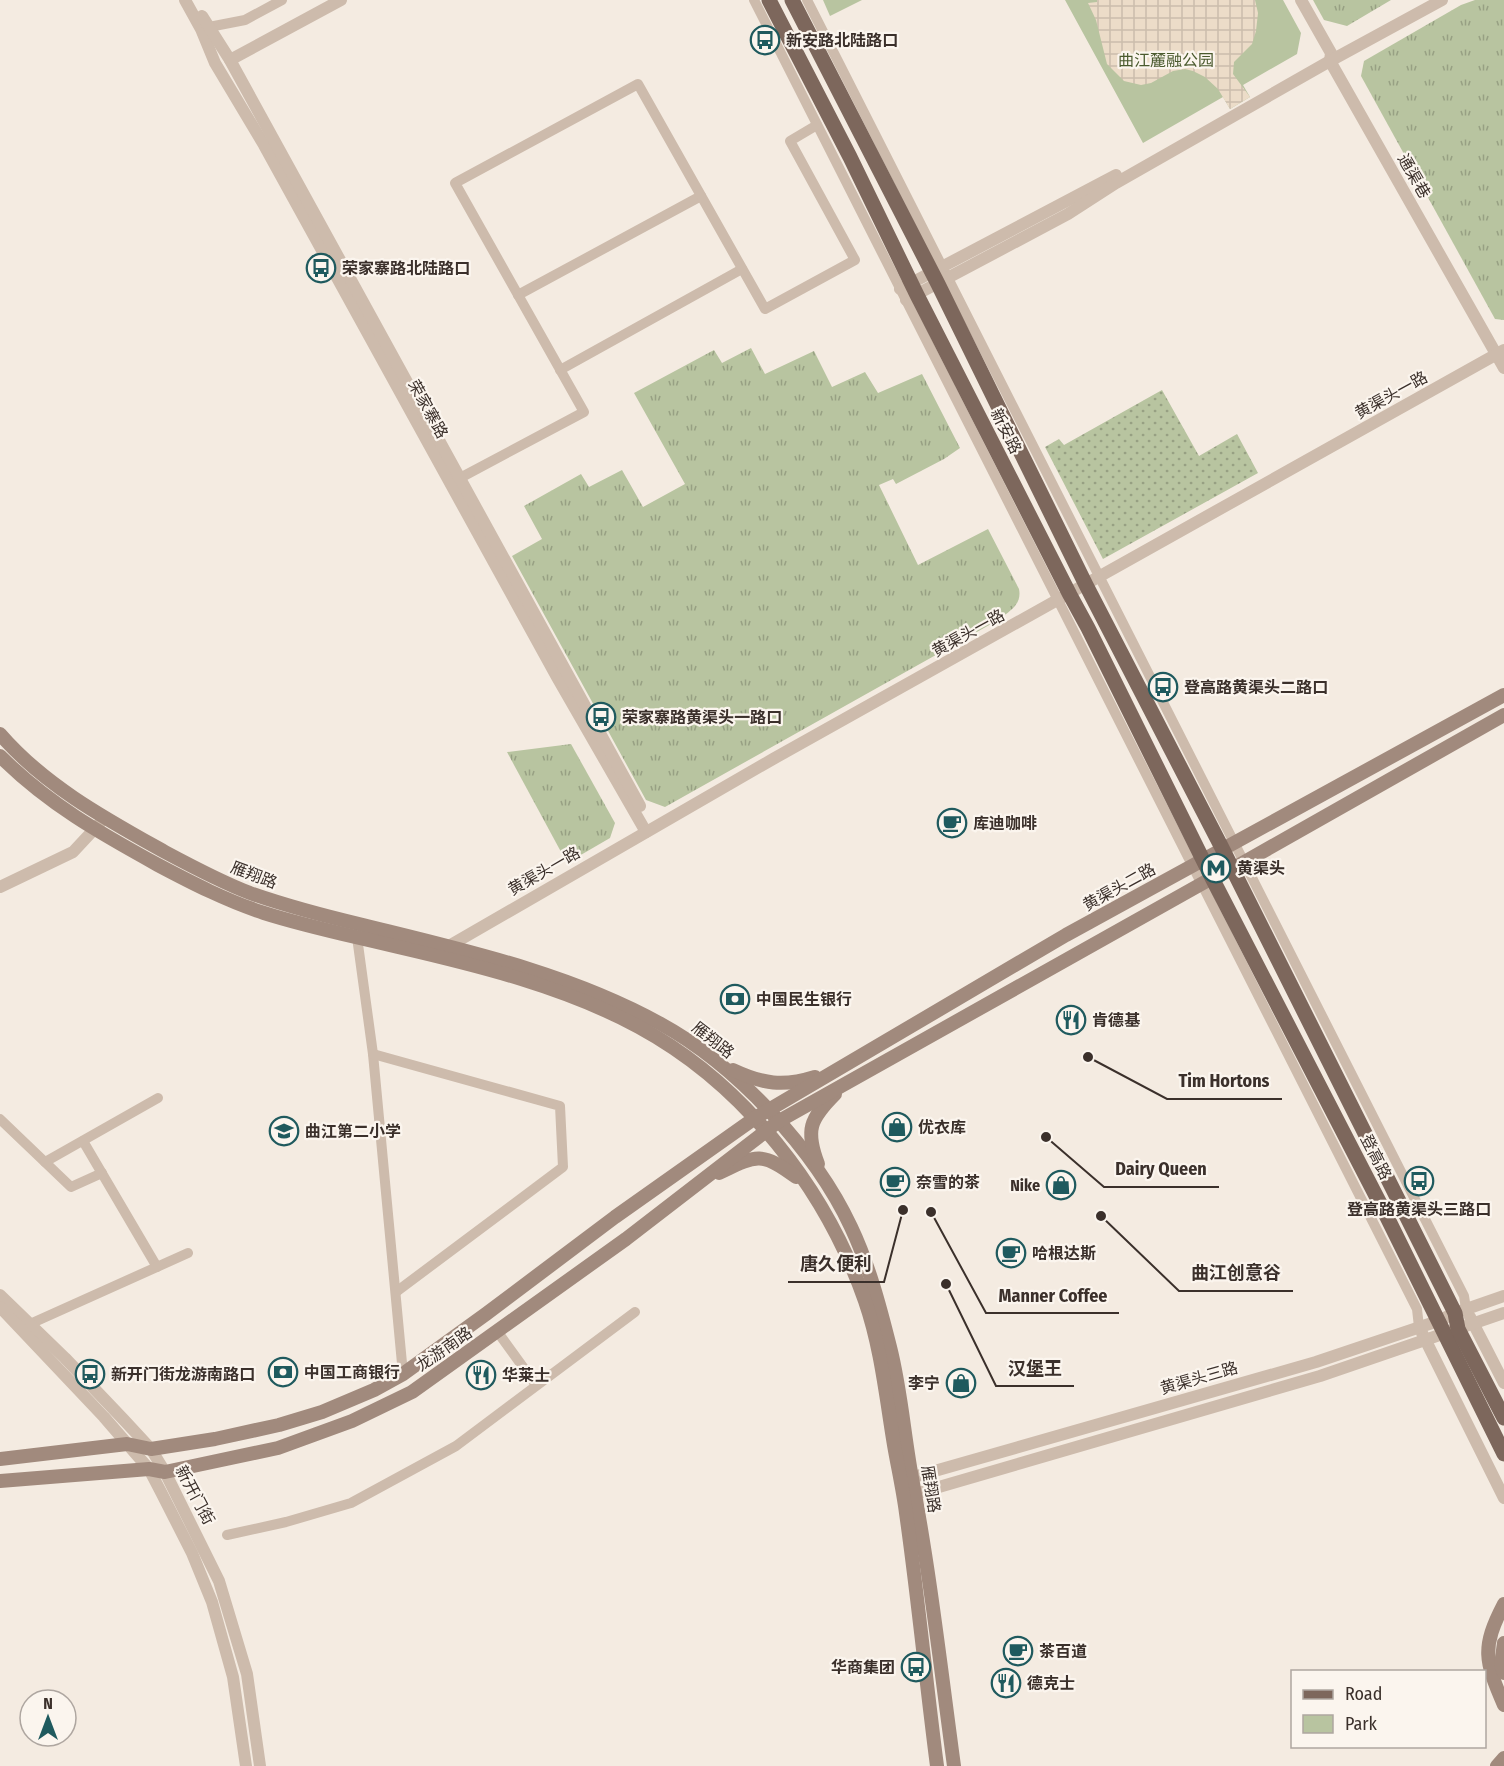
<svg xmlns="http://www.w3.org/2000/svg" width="1504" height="1766" viewBox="0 0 1504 1766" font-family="'Fira Sans Condensed','Noto Sans SC',sans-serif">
  <defs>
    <pattern id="grass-tufts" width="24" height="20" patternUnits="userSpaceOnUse" patternTransform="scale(1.5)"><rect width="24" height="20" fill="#b8c4a0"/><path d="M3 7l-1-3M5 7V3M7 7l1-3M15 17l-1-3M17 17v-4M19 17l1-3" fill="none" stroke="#97a083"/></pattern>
    <pattern id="garden-dots" width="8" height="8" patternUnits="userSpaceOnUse" patternTransform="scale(1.5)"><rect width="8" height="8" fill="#b8c4a0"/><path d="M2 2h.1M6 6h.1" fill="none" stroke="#97a083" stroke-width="1.8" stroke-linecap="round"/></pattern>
    <pattern id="plaza-grid" width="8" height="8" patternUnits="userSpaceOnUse" patternTransform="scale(1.5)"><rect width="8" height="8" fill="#ecdcc8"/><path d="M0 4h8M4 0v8" fill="none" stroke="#cbbdac"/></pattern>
  </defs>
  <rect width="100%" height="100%" fill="#f4ebe1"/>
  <!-- grass -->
  <g fill="url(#grass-tufts)">
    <polygon points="1313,0 1391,0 1347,26 1324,20"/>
    <polygon points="1475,0 1504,0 1504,320 1495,319 1361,76 1364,61 1461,5"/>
    <path d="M751,348l14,26 49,-23 18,36 33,-15 13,21 44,-19 38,74 -16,11 -48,25 -3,-5 -14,6 39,80 70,-36 31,60c3,15 -8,21 -19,30l-335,188 -19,-7 -134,-244 30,-17 -18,-33 57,-32 8,13 33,-17 21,37 42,-23 -51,-91 80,-43 8,13z"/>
    <polygon points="571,744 615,823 610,838 567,863 507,752"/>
  </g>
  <!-- park -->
  <g fill="#b8c4a0">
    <polygon points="823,0 862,0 830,16"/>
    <polygon points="1065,0 1283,0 1301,33 1297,54 1243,85 1250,97 1230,109 1223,97 1143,143"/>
  </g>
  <!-- garden -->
  <polygon fill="url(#garden-dots)" points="1162,390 1199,456 1237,434 1258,473 1103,559 1045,447 1059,439 1064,445"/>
  <!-- plaza -->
  <polygon fill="url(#plaza-grid)" points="1097,0 1255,0 1258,13 1256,31 1252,44 1234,62 1233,74 1250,97 1230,109 1218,89 1205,77 1193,71 1185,69 1173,71 1151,83 1141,85 1124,81 1107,64 1096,20 1088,3 1097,2"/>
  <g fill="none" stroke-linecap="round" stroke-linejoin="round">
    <!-- minor -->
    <g stroke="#cdbbac" stroke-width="10">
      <polyline points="754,0 1417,1309 1419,1327"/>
      <polyline points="807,0 1464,1296 1466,1309"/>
      <polyline points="209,27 245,20 282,0"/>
      <polyline points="518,295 701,196"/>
      <polyline points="560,370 742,269"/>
      <polyline points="460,478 584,412 455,183 638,84 765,309 855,260 790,141 817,125"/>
      <polyline points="357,937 373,1054 403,1374"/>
      <polyline points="373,1054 560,1106 563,1167 396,1292"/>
      <polyline points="0,1119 71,1187 102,1173"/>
      <polyline points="83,1141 157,1267"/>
      <polyline points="45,1162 158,1098"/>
      <polyline points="30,1324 188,1253"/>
      <polyline points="497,1331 536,1385"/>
      <polyline points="227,1535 286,1522 351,1503 456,1446 635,1312"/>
    </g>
    <!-- tertiary -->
    <g stroke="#cdbbac" stroke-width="12">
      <polyline points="185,0 201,29 215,63 264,145 557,677 646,832"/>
      <polyline points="1301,0 1331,53 1330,61 1504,368"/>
      <polyline points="202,16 230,60 640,806"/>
      <polyline points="230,60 341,0"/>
      <polyline points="900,289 1116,175"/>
      <polyline points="906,300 1068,214 1116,183 1330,61 1442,0"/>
      <polyline points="0,887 73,852 100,823"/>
      <polyline points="449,946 773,759 1504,350"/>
      <polyline points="0,1295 65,1358 124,1420 151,1449 165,1472 219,1581 247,1674 260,1766"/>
      <polyline points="0,1307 104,1417 149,1469 162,1494 192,1553 212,1602 233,1677 246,1766"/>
      <polyline points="1470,1317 1504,1383"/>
      <polyline points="1422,1333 1504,1498"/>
      <polyline points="903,1480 1316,1362 1438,1321 1455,1313 1504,1296"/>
      <polyline points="908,1496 1320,1376 1504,1313"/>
    </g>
    <!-- secondary -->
    <g stroke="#a18a7d" stroke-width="14">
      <path d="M0,734c45,52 106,85 165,118 28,15 56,30 85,41 37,13 75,23 113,32 101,25 206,48 298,99 75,41 154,126 190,203 18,38 29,80 39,120 11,43 14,88 22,131 18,95 29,192 42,288"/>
      <path d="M0,756c48,48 100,77 158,109 34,18 69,36 106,48 44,14 89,23 134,34 82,19 167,40 241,80 105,57 187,162 226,274 16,46 21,96 29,144 4,23 9,45 12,68 12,84 20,169 31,253"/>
      <path d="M733,1070c30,14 50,17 82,7"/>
      <path d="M818,1164c-13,-34 -8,-45 17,-70"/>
      <path d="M719,1173c37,-18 42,-22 77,4"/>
      <polyline points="0,1459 127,1444 151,1449 215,1439 279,1425 322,1412 374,1390 403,1374 486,1314 615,1217 755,1118 1066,935 1504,695"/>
      <polyline points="0,1481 149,1469 165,1472 278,1448 352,1421 412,1392 626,1239 779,1121 1212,878 1232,869 1504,715"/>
      <path d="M1504,1604c-23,44 -19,57 0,101"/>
      <polyline points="1504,1643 1501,1665 1504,1673"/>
      <polyline points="1497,1766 1504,1758"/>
    </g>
    <!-- primary -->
    <g stroke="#7d675c" stroke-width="15">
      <polyline points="769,0 850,157 917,295 1070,595 1088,628 1212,878 1387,1217 1504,1454"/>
      <polyline points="792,0 938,284 1086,585 1220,844 1455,1313 1458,1329 1504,1418"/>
    </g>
  </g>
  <!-- icons -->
  <defs>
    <g id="bus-ring" transform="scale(1.5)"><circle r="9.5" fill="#fbf5ee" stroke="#1f5a5e" stroke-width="1.5"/><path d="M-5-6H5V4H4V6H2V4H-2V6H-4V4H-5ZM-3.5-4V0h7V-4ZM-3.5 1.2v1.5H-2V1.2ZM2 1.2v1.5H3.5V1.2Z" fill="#1f5a5e"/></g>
    <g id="cafe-ring" transform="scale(1.5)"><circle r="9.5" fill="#fbf5ee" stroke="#1f5a5e" stroke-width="1.5"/><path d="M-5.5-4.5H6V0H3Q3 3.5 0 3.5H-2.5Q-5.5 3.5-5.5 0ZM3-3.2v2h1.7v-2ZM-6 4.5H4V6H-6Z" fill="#1f5a5e"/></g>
    <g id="metro-ring" transform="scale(1.5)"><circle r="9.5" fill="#fbf5ee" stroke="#1f5a5e" stroke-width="1.5"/><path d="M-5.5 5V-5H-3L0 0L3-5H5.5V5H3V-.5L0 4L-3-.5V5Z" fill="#1f5a5e"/></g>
    <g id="bank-ring" transform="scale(1.5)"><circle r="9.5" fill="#fbf5ee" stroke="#1f5a5e" stroke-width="1.5"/><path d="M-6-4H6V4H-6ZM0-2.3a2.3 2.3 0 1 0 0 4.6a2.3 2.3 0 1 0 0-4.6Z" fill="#1f5a5e"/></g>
    <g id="restaurant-ring" transform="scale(1.5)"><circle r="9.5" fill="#fbf5ee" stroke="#1f5a5e" stroke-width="1.5"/><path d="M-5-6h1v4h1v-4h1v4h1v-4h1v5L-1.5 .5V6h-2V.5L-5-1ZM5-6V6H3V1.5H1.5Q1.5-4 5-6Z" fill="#1f5a5e"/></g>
    <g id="shop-ring" transform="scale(1.5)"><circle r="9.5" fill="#fbf5ee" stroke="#1f5a5e" stroke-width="1.5"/><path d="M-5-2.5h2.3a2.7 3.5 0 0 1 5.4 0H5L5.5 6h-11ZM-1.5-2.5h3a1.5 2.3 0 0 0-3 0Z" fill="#1f5a5e"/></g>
    <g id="school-ring" transform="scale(1.5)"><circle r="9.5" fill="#fbf5ee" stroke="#1f5a5e" stroke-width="1.5"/><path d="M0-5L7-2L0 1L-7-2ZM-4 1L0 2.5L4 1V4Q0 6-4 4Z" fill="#1f5a5e"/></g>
  </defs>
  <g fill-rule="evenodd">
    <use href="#bus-ring" x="765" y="40"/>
    <use href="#bus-ring" x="321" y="268"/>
    <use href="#bus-ring" x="1163" y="687"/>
    <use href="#bus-ring" x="601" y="717"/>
    <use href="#cafe-ring" x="952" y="823"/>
    <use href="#metro-ring" x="1216" y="868"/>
    <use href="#bank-ring" x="735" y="999"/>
    <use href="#restaurant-ring" x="1071" y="1020"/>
    <use href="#shop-ring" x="897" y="1127"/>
    <use href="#school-ring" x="284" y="1131"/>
    <use href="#bus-ring" x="1419" y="1181"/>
    <use href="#cafe-ring" x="895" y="1182"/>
    <use href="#shop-ring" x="1061" y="1185"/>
    <use href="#cafe-ring" x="1011" y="1253"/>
    <use href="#bank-ring" x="283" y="1372"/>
    <use href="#bus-ring" x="90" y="1374"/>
    <use href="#restaurant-ring" x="481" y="1375"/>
    <use href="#shop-ring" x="961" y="1383"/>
    <use href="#cafe-ring" x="1018" y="1651"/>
    <use href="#bus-ring" x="916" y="1667"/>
    <use href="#restaurant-ring" x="1006" y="1683"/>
  </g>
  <g text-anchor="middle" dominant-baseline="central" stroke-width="4.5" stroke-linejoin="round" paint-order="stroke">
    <!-- poi labels -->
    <g font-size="16" font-weight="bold" fill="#3b302b" stroke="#fbf5ee" text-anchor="start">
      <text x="786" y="40">新安路北陆路口</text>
      <text x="342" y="268">荣家寨路北陆路口</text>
      <text x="1184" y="687">登高路黄渠头二路口</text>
      <text x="622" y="717">荣家寨路黄渠头一路口</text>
      <text x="973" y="823">库迪咖啡</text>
      <text x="1237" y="868">黄渠头</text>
      <text x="756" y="999">中国民生银行</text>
      <text x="1092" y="1020">肯德基</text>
      <text x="918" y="1127">优衣库</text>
      <text x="305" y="1131">曲江第二小学</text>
      <text x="916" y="1182">奈雪的茶</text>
      <text x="1040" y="1185" text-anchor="end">Nike</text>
      <text x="1419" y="1209" text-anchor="middle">登高路黄渠头三路口</text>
      <text x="1032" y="1253">哈根达斯</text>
      <text x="304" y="1372">中国工商银行</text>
      <text x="111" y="1374">新开门街龙游南路口</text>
      <text x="502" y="1375">华莱士</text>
      <text x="940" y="1383" text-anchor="end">李宁</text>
      <text x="1039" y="1651">茶百道</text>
      <text x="895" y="1667" text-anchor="end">华商集团</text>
      <text x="1027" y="1683">德克士</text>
    </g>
    <!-- park labels -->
    <g font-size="16" fill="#4a5a2e" stroke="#fbf5ee">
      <text x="1166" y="60">曲江麓融公园</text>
    </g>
    <!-- street labels -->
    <g font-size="16" fill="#3b302b" stroke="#fbf5ee">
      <text transform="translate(1414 176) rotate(60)">通渠巷</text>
      <text transform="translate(1391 395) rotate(-29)">黄渠头一路</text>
      <text transform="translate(428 409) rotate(61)">荣家寨路</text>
      <text transform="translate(1006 431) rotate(63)">新安路</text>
      <text transform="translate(968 633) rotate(-29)">黄渠头一路</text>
      <text transform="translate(544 871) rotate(-30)">黄渠头一路</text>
      <text transform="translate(254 875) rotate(21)">雁翔路</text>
      <text transform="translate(1119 887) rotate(-29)">黄渠头二路</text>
      <text transform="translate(713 1040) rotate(38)">雁翔路</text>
      <text transform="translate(1376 1157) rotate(63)">登高路</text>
      <text transform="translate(444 1349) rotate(-35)">龙游南路</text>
      <text transform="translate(1199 1378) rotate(-16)">黄渠头三路</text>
      <text transform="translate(931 1489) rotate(81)">雁翔路</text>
      <text transform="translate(195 1495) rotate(62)">新开门街</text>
    </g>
  </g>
  <!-- callouts -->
  <path fill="none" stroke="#3b302b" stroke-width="2" d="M1088 1057L1167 1099H1282M1046 1137L1104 1187H1219M903 1210L884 1282H788M1101 1216L1179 1291H1293M931 1212L986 1313H1119M946 1284L996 1386H1074"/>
  <g fill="#3b302b" stroke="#fbf5ee" stroke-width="2">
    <circle cx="1088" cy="1057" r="6"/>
    <circle cx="1046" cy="1137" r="6"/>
    <circle cx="903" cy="1210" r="6"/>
    <circle cx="1101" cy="1216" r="6"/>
    <circle cx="931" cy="1212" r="6"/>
    <circle cx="946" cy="1284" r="6"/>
  </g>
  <g font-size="18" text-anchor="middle" font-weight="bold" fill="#3b302b" stroke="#fbf5ee" stroke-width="4.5" stroke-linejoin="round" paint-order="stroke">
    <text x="1224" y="1087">Tim Hortons</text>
    <text x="1161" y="1175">Dairy Queen</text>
    <text x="836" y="1270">唐久便利</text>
    <text x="1236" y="1279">曲江创意谷</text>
    <text x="1053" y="1302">Manner Coffee</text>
    <text x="1035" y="1375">汉堡王</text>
  </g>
  <!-- legend -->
  <rect x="1291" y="1670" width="195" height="78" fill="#fbf5ee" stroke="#aea6a0" stroke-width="1.5"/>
  <rect x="1303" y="1690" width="30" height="9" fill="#7d675c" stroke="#aea6a0" stroke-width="1.5"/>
  <text x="1345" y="1700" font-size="18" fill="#3b302b">Road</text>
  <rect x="1303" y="1715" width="30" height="18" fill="#b8c4a0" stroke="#aea6a0" stroke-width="1.5"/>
  <text x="1345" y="1730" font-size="18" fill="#3b302b">Park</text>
  <!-- north arrow -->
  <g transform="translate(48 1718)"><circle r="28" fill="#fbf5ee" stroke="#aea6a0" stroke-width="1.5"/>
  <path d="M0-4.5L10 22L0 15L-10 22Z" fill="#1f5a5e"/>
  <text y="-9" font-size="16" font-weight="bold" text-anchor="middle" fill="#3b302b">N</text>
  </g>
</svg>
